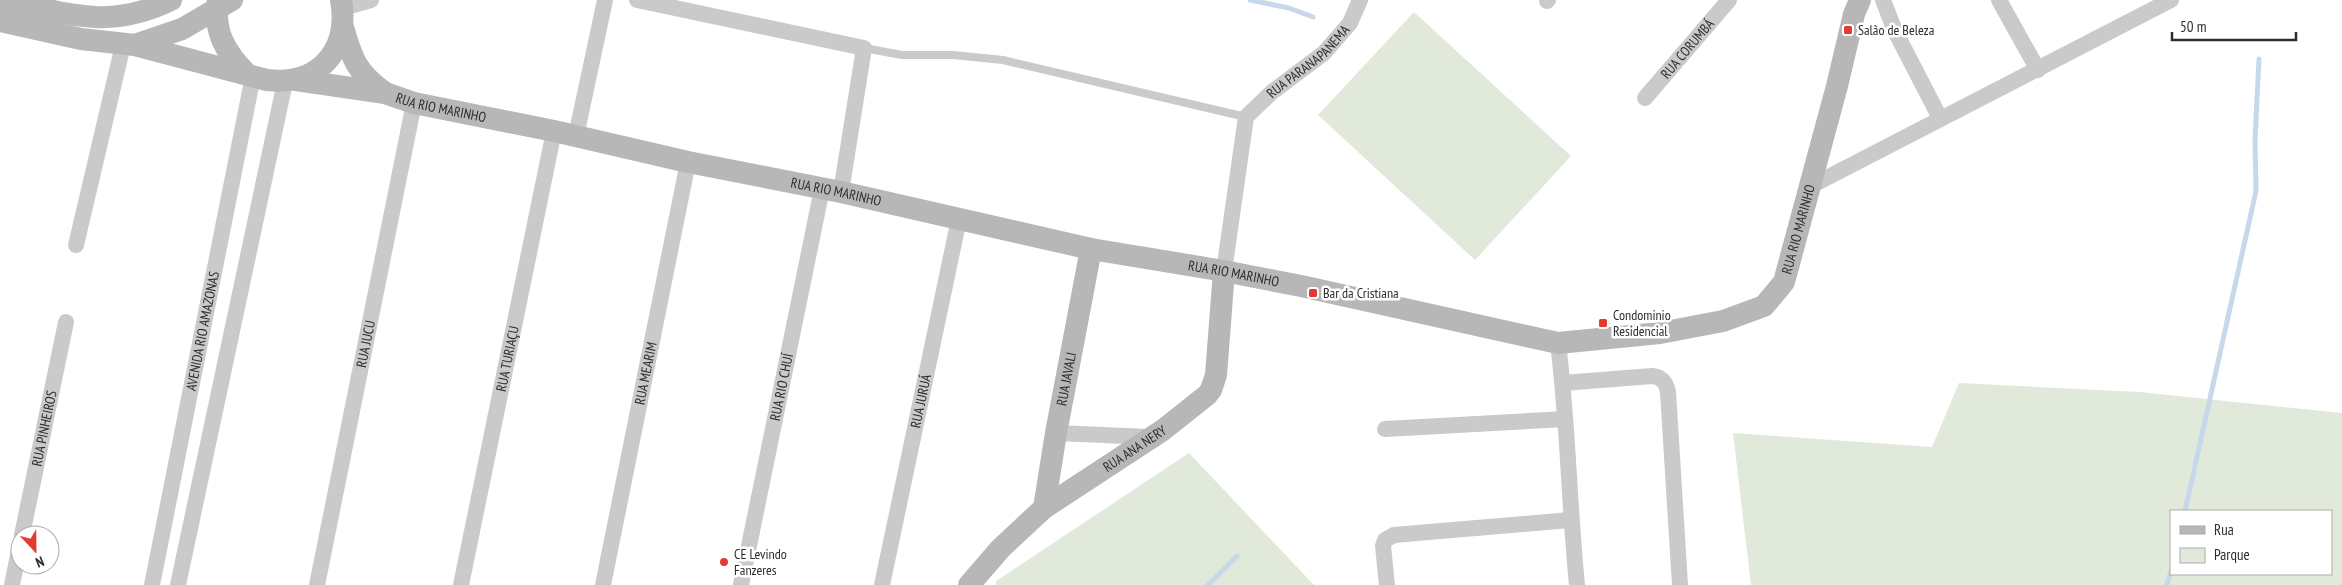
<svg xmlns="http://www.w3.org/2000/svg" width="2342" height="585" viewBox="0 0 2342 585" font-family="'PT Sans Narrow',sans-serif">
  <rect width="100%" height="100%" fill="#fff"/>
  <!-- green -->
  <g fill="#e1eada" fill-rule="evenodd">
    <polygon points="1414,12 1571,156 1475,260 1318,115"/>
    <path d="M1959,383l181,9 202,21v172h-591l-18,-152 199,14zM2331,511v63h-160v-63z"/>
    <polygon points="1189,453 1314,585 996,585 996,581"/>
  </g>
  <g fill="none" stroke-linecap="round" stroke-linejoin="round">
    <!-- stream -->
    <g stroke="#c6d8ea" stroke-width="5">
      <polyline points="1250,0 1289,8 1313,17"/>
      <polyline points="2185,511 2256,191 2255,140 2259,59"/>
      <polyline points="1208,585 1237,556"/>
      <polyline points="2167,585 2171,571"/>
    </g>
    <!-- lane -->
    <polyline stroke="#cacaca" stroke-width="8" points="864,48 902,55 953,55 1003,60 1246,117"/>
    <!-- street -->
    <g stroke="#cacaca" stroke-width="16">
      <polyline points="637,0 864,48 841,192"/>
      <polyline points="1883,0 1895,31 1940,118"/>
      <polyline points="1999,0 2038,70"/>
      <polyline points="1547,1 1548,0"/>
      <polyline points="343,8 371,0"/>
      <path id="s1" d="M1645,98l84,-98"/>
      <polyline points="576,136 605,0"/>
      <polyline points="1809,187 2171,0"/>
      <polyline points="76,245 123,45"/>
      <path id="s2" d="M1224,271l22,-154 26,-25 52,-39 26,-30 10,-23"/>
      <path d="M1558,343c10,80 11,162 19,242"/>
      <path d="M1563,383l89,-7c10,1 14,6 16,16l12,193"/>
      <polyline points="1385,429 1565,419"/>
      <polyline points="1056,433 1150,437"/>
      <path id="s3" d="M22,535l44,-213"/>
      <polyline points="12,585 20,545"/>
      <path id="s4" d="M152,585l101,-509"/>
      <polyline points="178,585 285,82"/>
      <path id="s5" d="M317,585l97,-482"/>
      <path id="s6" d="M461,585l93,-454"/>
      <path id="s7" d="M603,585l85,-423"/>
      <path id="s8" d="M741,585l81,-396"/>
      <path id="s9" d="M882,585l77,-366"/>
      <polyline points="1387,585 1383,546 1385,540 1394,535 1570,520"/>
    </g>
    <!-- secondary -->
    <g stroke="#b7b7b7" stroke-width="22">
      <path d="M4,0c63,13 104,31 167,0"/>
      <path d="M218,0c-5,31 7,52 29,74"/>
      <polyline points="0,21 81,39 135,45 182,29 232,0"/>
      <path d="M343,27c9,32 14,46 41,65"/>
      <path d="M135,45l132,35c51,6 83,-29 74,-80"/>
      <path id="s10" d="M296,80l89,13 29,10 140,28 134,31 153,30 250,57 133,22 77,15 257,57 102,-10 63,-12 41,-15 20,-24 53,-196 17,-72 6,-14"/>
      <path id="s11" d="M1044,508l12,-75 35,-184"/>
      <path id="s12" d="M969,585l32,-37 43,-40 119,-78 44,-35 4,-5 5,-15 8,-104"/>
    </g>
  </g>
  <!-- markers -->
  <g fill="#e33b30" stroke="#fff" stroke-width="2">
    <rect x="1843" y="25" width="10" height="10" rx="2.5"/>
    <rect x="1308" y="288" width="10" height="10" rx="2.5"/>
    <rect x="1598" y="318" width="10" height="10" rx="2.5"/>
    <circle cx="724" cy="562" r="5"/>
  </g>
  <g text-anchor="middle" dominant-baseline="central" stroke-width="5" stroke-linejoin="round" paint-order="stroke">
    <!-- poi labels -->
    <g font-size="14" fill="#2d2d2d" stroke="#fff" text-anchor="start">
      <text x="1858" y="30">Salão de Beleza</text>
      <text x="1323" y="293">Bar da Cristiana</text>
      <text x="1613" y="315">Condominio<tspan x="1613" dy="16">Residencial</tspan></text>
      <text x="734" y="554">CE Levindo<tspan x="734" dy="16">Fanzeres</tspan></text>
    </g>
    <!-- street labels -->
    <g font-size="14" fill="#2d2d2d" stroke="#fff">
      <text stroke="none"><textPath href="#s1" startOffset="65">RUA CORUMBÁ</textPath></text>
      <text stroke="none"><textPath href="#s2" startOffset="239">RUA PARANAPANEMA</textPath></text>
      <text stroke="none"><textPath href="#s10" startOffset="148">RUA RIO MARINHO</textPath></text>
      <text stroke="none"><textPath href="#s10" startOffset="552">RUA RIO MARINHO</textPath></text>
      <text stroke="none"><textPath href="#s10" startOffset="1586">RUA RIO MARINHO</textPath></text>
      <text stroke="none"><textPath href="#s10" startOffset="958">RUA RIO MARINHO</textPath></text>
      <text stroke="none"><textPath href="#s4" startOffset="259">AVENIDA RIO AMAZONAS</textPath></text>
      <text stroke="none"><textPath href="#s5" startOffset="246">RUA JUCU</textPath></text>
      <text stroke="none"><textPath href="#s6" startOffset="231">RUA TURIAÇU</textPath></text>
      <text stroke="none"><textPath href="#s7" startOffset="216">RUA MEARIM</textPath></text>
      <text stroke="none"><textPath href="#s11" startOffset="131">RUA JAVALI</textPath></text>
      <text stroke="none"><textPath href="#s8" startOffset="202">RUA RIO CHUÍ</textPath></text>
      <text stroke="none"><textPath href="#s9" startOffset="188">RUA JURUÁ</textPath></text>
      <text stroke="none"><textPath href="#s3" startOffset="109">RUA PINHEIROS</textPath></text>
      <text stroke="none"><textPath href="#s12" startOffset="216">RUA ANA NERY</textPath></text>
    </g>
  </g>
  <!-- legend -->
  <rect x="2170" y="510" width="162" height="65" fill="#ffffff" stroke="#ababab"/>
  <rect x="2180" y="526" width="25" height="8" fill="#b7b7b7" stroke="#ababab"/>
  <text x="2214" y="535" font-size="15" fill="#2d2d2d">Rua</text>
  <rect x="2180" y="548" width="25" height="15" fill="#e1eada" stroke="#ababab"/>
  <text x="2214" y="560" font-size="15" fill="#2d2d2d">Parque</text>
  <!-- north arrow -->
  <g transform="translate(35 550) rotate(158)"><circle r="24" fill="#ffffff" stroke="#ababab"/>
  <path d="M0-4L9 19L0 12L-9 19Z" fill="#e33b30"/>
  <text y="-8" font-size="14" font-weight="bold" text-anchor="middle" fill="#2d2d2d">N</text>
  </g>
  <!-- scale -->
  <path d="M2172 32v8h124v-8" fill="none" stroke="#2d2d2d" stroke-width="2.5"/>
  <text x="2180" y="32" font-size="15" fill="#2d2d2d" stroke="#ffffff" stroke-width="4" paint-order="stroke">50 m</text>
</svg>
